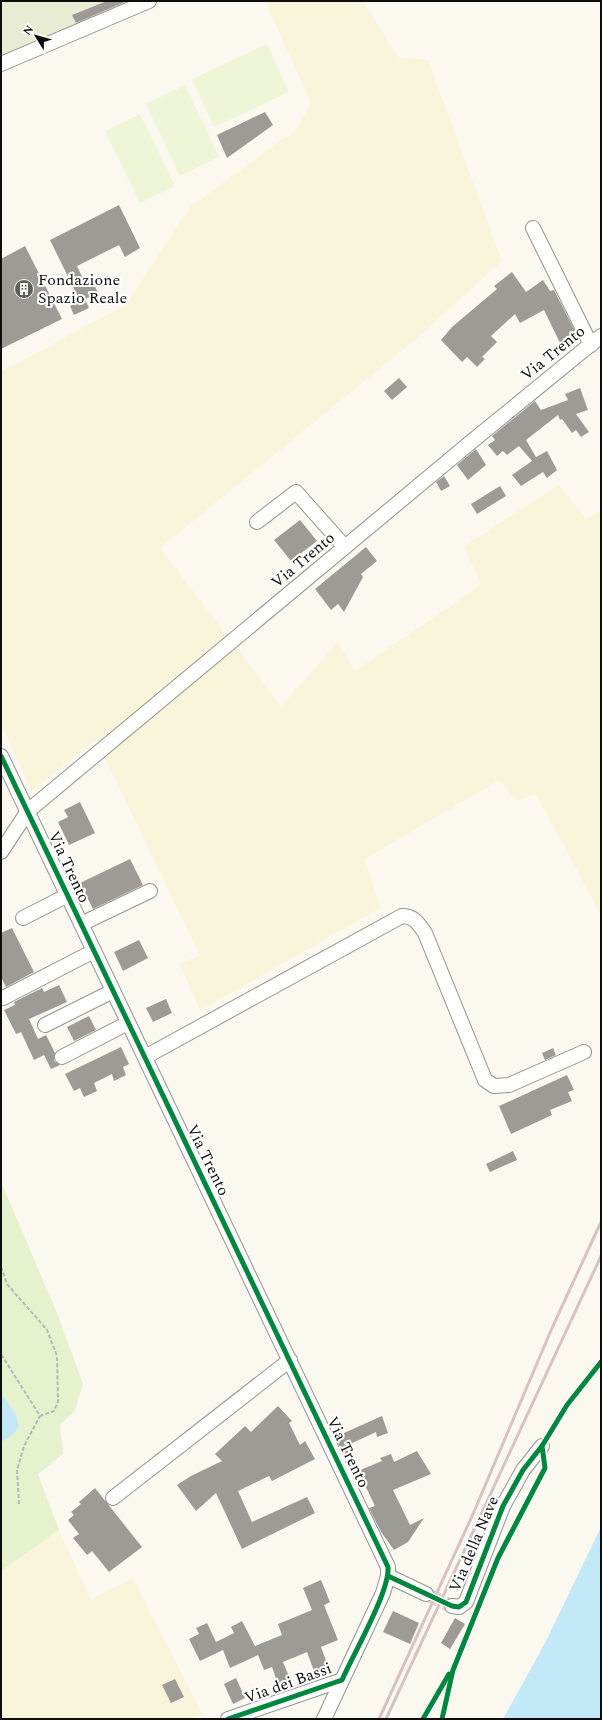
<svg xmlns="http://www.w3.org/2000/svg" width="602" height="1720" viewBox="0 0 602 1720" font-family="Spectral,serif">
  <rect width="100%" height="100%" fill="#fbf8f0"/>
  <!-- farmland -->
  <g fill="#f9f5db">
    <polygon points="265,1 363,1 398,57 428,60 502,261 416,339 160,548 281,706 338,642 355,671 481,585 464,546 559,485 586,519 601,511 601,915 536,794 517,801 499,780 365,859 380,908 200,1011 180,964 200,955 96,740 31,791 1,723 1,372 126,305 190,207 297,129 311,103"/>
    <polygon points="59,1530 91,1600 133,1578 202,1714 188,1719 1,1719 1,1571"/>
  </g>
  <!-- green -->
  <polygon fill="#e6f2ce" points="1,1182 57,1313 83,1384 75,1411 60,1425 63,1454 38,1474 59,1530 1,1571"/>
  <!-- cemetery -->
  <polygon fill="#e8ecd3" points="1,1 138,1 1,56"/>
  <!-- pitch -->
  <g fill="#eff6d8">
    <polygon points="267,44 289,92 214,127 192,79"/>
    <polygon points="185,85 219,157 180,176 146,104"/>
    <polygon points="140,114 175,186 140,203 105,131"/>
  </g>
  <!-- water -->
  <g fill="#c3e9f8">
    <polygon points="1,1393 15,1413 19,1426 13,1435 1,1442"/>
    <polygon points="601,1527 601,1719 503,1719 545,1643"/>
  </g>
  <!-- building -->
  <g fill="#9e9b96">
    <polygon points="107,1 127,1 76,23 72,15"/>
    <polygon points="265,112 273,125 227,158 217,135"/>
    <polygon points="119,205 140,248 125,257 119,245 77,266 86,285 93,282 98,293 85,299 89,308 74,315 70,306 80,301 50,240"/>
    <polygon points="25,246 62,319 1,349 1,259"/>
    <polygon points="512,272 526,292 543,280 550,291 554,290 579,339 562,347 544,310 520,323 515,314 491,336 497,342 482,357 485,359 477,367 467,357 462,362 441,340 452,327 497,289 494,286"/>
    <polygon points="399,378 407,387 392,400 384,391"/>
    <polygon points="580,388 588,410 576,414 589,432 581,437 576,430 572,433 562,419 560,420 558,415 526,440 536,457 547,451 557,470 547,478 543,472 521,486 512,475 532,461 519,446 507,455 503,451 497,456 488,445 495,440 492,436 535,401 541,410 568,400 565,394"/>
    <polygon points="476,449 486,465 468,480 457,465"/>
    <polygon points="444,476 450,486 441,491 436,482"/>
    <polygon points="500,486 506,496 477,514 471,504"/>
    <polygon points="300,520 317,541 291,561 274,540"/>
    <polygon points="366,547 377,561 361,574 363,577 344,612 338,604 331,610 315,589"/>
    <polygon points="80,802 95,833 69,845 58,822 68,817 64,810"/>
    <polygon points="130,859 143,885 93,909 80,883"/>
    <polygon points="12,928 34,972 6,987 1,977 1,933"/>
    <polygon points="139,940 148,958 123,971 114,952"/>
    <polygon points="59,985 67,1002 29,1019 38,1039 46,1035 55,1053 54,1061 60,1065 51,1069 44,1055 34,1060 21,1032 16,1034 4,1010 15,1005 14,1002 42,988 44,992"/>
    <polygon points="166,999 172,1013 153,1022 146,1008"/>
    <polygon points="89,1016 96,1030 74,1041 67,1027"/>
    <polygon points="121,1047 129,1064 123,1067 126,1075 114,1081 112,1074 94,1083 97,1091 84,1097 80,1088 74,1091 65,1074"/>
    <polygon points="553,1048 556,1055 545,1060 542,1053"/>
    <polygon points="567,1075 574,1090 568,1092 572,1101 550,1110 552,1115 511,1134 499,1106"/>
    <polygon points="513,1151 517,1160 490,1172 486,1164"/>
    <polygon points="278,1406 292,1421 289,1423 300,1445 305,1441 315,1459 272,1481 269,1476 238,1491 252,1522 307,1497 315,1513 242,1549 216,1493 196,1511 177,1485 191,1476 222,1461 215,1454 245,1426 251,1432"/>
    <polygon points="382,1416 388,1433 377,1437 376,1432 346,1446 352,1455 345,1457 335,1437"/>
    <polygon points="417,1451 431,1474 393,1490 410,1525 424,1518 408,1542 394,1550 381,1532 369,1508 375,1506 358,1471 382,1461 380,1458 391,1454 394,1462"/>
    <polygon points="95,1488 142,1547 109,1572 92,1551 87,1555 73,1538 79,1534 68,1520 74,1515 71,1512 81,1504 79,1502"/>
    <polygon points="321,1580 330,1602 324,1605 338,1640 321,1647 328,1666 314,1671 307,1652 283,1662 290,1679 278,1684 272,1667 264,1670 258,1655 230,1668 223,1650 200,1661 189,1639 199,1634 196,1628 207,1623 216,1642 234,1633 231,1627 242,1621 255,1646 282,1635 278,1624 312,1610 303,1588"/>
    <polygon points="393,1611 419,1623 410,1644 383,1632"/>
    <polygon points="455,1618 465,1624 450,1649 441,1643"/>
    <polygon points="236,1678 245,1698 233,1704 224,1684"/>
    <polygon points="175,1679 184,1697 171,1703 162,1685"/>
  </g>
  <g fill="none" stroke-linecap="round" stroke-linejoin="round">
    <!-- minor-tunnel -->
    <polyline stroke="#d7d5ce" stroke-width="14" stroke-dasharray="14 7" stroke-linecap="butt" points="426,1594 452,1606"/>
    <!-- minor casing -->
    <g stroke="#94938f" stroke-width="16">
      <g id="minor">
        <polyline points="1,64 149,1"/>
        <polyline points="533,228 591,345"/>
        <polyline points="257,522 296,492 345,547"/>
        <polyline points="1,756 388,1567 388,1576 383,1593 324,1719"/>
        <polyline points="1,852 28,811 471,442 601,336"/>
        <polyline points="23,918 68,895"/>
        <polyline points="81,924 150,891"/>
        <polyline points="3,998 94,951"/>
        <polyline points="45,1025 113,991"/>
        <polyline points="62,1057 128,1023"/>
        <path d="M145,1057l257,-141c12,0 16,7 23,17l60,147 9,6 15,-1 75,-33"/>
        <polyline points="113,1498 290,1360"/>
        <polyline points="388,1576 426,1594"/>
        <polyline points="452,1606 459,1607 466,1602 503,1506 523,1470 542,1446"/>
        <polyline points="228,1719 342,1680"/>
      </g>
    </g>
    <!-- path -->
    <g stroke="#b8b7b6" stroke-width="2" stroke-dasharray="4 2" stroke-linecap="butt">
      <polyline points="1,1267 7,1284 47,1330 57,1356 58,1402 54,1411 40,1416 1,1354"/>
      <polyline points="19,1504 17,1470 24,1446 40,1416"/>
    </g>
    <!-- minor -->
    <use href="#minor" stroke="#fefefd" stroke-width="14"/>
    <!-- rail -->
    <g stroke="#d9c2c4" stroke-width="3">
      <polyline points="379,1719 473,1514 552,1328 601,1222"/>
      <polyline points="386,1719 601,1256"/>
    </g>
    <!-- cycleway casing -->
    <g stroke="#fff" stroke-width="8">
      <g id="cycleway">
        <path d="M1,756l387,811c2,24 -35,88 -46,113l-114,39"/>
        <polyline points="388,1576 452,1606 459,1607 466,1602 503,1506 523,1470 542,1446 567,1405 601,1362"/>
        <polyline points="423,1719 449,1674"/>
        <polyline points="442,1719 453,1670 498,1558 545,1468 542,1446"/>
      </g>
    </g>
    <!-- cycleway -->
    <use href="#cycleway" stroke="#00873e" stroke-width="5"/>
  </g>
  <!-- icons -->
  <defs>
    <g id="building-disc" transform="scale(1)"><circle r="9.5" fill="#605f5c" stroke="#fff"/><path d="M-4-6H4V6H1V3H-1V6H-4ZM-2.5-4.3h1.7v1.8h-1.7ZM.8-4.3h1.7v1.8H.8ZM-2.5-1h1.7V.8h-1.7ZM.8-1h1.7V.8H.8Z" fill="#fff"/></g>
  </defs>
  <g fill-rule="evenodd">
    <use href="#building-disc" x="24" y="289"/>
  </g>
  <g text-anchor="middle" dominant-baseline="central" stroke-width="4" stroke-linejoin="round" paint-order="stroke">
    <!-- poi labels -->
    <g font-size="16" fill="#0d0d0d" stroke="#fff" text-anchor="start">
      <text x="38" y="280">Fondazione<tspan x="38" dy="18">Spazio Reale</tspan></text>
    </g>
    <!-- street labels -->
    <g font-size="16" fill="#0d0d0d" stroke="#fff">
      <text transform="translate(553 353) rotate(-39)">Via Trento</text>
      <text transform="translate(303 560) rotate(-40)">Via Trento</text>
      <text transform="translate(69 867) rotate(65)">Via Trento</text>
      <text transform="translate(208 1160) rotate(64)">Via Trento</text>
      <text transform="translate(348 1452) rotate(64)">Via Trento</text>
      <text transform="translate(474 1544) rotate(-67)">Via della Nave</text>
      <text transform="translate(288 1683) rotate(-20)">Via dei Bassi</text>
    </g>
  </g>
  <!-- border -->
  <rect width="602" height="1720" fill="none" stroke="#0d0d0d" stroke-width="4"/>
  <!-- north arrow -->
  <g transform="translate(36 36) rotate(307)" stroke="#ffffff" stroke-width="3" paint-order="stroke">
  <path d="M0-3L7 15L0 10L-7 15Z" fill="#0d0d0d"/>
  <text y="-6" font-size="11" font-weight="bold" text-anchor="middle" fill="#0d0d0d">N</text>
  </g>
</svg>
